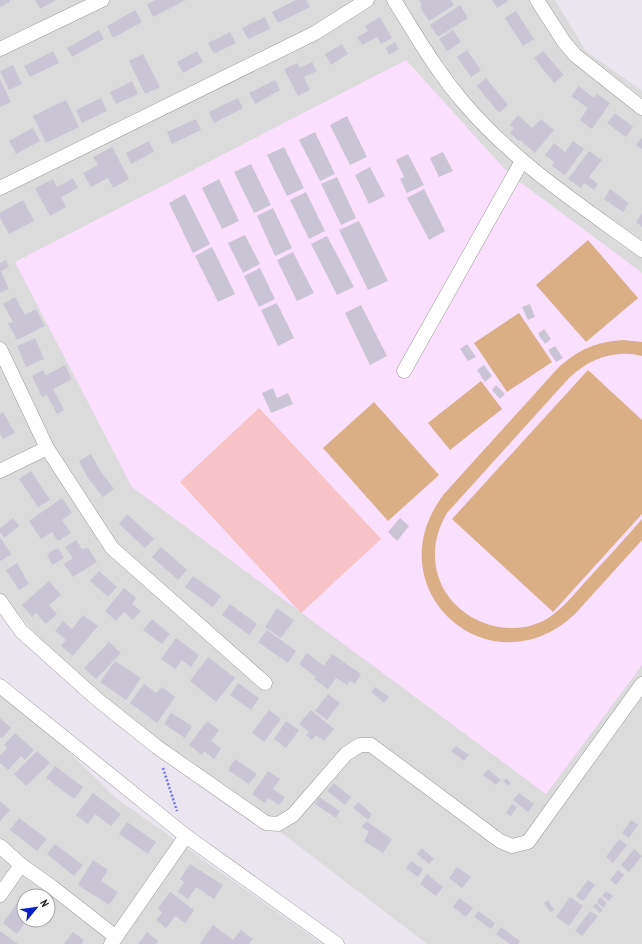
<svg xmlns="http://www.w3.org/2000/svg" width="642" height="944" viewBox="0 0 642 944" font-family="'PT Sans Narrow',sans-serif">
  <rect width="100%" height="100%" fill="#eae5ef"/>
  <!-- residential -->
  <g fill="#dbdbdc" fill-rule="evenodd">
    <polygon points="0,0 555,0 586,51 642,91 642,273 509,174 546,794 642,665 642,944 427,944 62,665 0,592"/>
    <path d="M0,685l116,113 206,146h-322zM24,896h24v24h-24z"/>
  </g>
  <!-- education -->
  <polygon fill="#fadffe" points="406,60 509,174 642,273 642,665 546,794 132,487 15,262"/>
  <!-- park -->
  <polygon fill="#f7c3c6" points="259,408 381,539 301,613 180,482"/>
  <!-- pitch -->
  <g fill="#dbaf86">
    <polygon points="588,240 638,298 586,342 536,285"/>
    <polygon points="519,313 552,362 507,392 474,343"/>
    <path d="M623,340l19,2v14c-28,-7 -53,3 -73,22l-122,135c-8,14 -13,29 -12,46 3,53 64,85 110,61 17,-10 29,-26 42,-40 18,-20 37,-40 55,-61v21l-67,74c-85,80 -203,-26 -131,-120l114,-126c21,-19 38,-26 65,-28z"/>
    <polygon points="588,370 642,420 642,514 553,612 452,519"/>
    <polygon points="481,381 502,409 450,450 428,423"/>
    <polygon points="374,402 439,475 388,521 323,448"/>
  </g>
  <!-- building -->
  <g fill="#cac5d5">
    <polygon points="0,0 9,0 10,2 0,7"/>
    <polygon points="35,0 56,0 40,9"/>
    <polygon points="156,0 186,0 153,17 147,4"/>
    <polygon points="296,0 306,0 310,7 278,23 272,12"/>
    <polygon points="419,0 451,0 454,5 429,21 420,7 422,6"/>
    <polygon points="492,0 508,0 508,1 497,8"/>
    <polygon points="460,5 468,18 438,37 430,25"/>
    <polygon points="135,10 142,22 113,38 107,26"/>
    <polygon points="516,11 534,39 523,46 505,18"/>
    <polygon points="265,17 270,29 248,39 242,28"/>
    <polygon points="380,17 392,38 381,44 377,37 362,45 357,37 368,31 365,26"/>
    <polygon points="99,30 104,39 72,57 67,48"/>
    <polygon points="453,30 461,42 447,51 439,39"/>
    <polygon points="230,32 236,43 214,54 208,43"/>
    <polygon points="395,42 399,49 389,55 386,48"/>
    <polygon points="342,44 348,54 331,65 325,54"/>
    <polygon points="467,50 481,70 471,77 457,57"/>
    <polygon points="53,51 59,63 30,77 24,66"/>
    <polygon points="197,51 203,62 183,73 177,62"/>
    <polygon points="543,51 564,75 554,83 534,58"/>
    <polygon points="143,54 160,87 145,94 129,61"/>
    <polygon points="312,62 317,71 304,77 310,90 298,96 284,69 297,63 300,68"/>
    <polygon points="13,65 22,84 9,90 0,71"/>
    <polygon points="486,78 508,105 499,113 477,86"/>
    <polygon points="0,79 11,102 0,107"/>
    <polygon points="275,80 280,90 255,104 249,93"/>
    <polygon points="132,81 138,94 116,104 110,92"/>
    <polygon points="579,86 594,98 597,94 610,103 592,129 580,120 588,108 571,96"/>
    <polygon points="101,98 107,111 82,123 76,110"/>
    <polygon points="238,98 243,108 214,123 209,112"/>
    <polygon points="66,100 79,127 46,143 33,116"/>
    <polygon points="615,113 633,127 626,137 607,123"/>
    <polygon points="518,115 532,128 541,119 554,130 535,153 520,140 519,141 510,133 514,128 510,125"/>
    <polygon points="347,116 367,157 350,165 330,125"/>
    <polygon points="196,119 201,130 172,144 167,132"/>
    <polygon points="33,128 40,141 16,154 9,141"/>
    <polygon points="315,132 335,174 320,181 299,140"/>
    <polygon points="642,138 642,149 636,145"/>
    <polygon points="149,141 154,152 131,164 126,153"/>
    <polygon points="573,141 584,149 565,175 552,166 554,162 545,155 554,143 565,152"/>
    <polygon points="112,147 129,179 113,188 108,178 91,187 83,173 98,165 93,157"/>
    <polygon points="284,147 304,188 287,196 267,155"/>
    <polygon points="589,151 602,160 589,177 598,184 594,190 584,183 581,188 568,179"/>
    <polygon points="443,152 453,171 439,177 430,158"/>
    <polygon points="408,154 424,185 407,193 400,179 404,177 396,160"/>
    <polygon points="251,164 271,205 254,213 234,172"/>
    <polygon points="370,167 385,196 369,204 355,175"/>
    <polygon points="337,177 356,218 341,225 321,184"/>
    <polygon points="73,178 78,188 61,197 66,207 50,216 35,188 53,179 57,187"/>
    <polygon points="219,179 239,221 222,229 202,188"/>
    <polygon points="424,189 445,231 429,240 407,198"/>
    <polygon points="610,189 629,203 623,212 604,199"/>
    <polygon points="306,192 325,231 309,239 290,200"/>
    <polygon points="185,194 210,244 193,253 169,203"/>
    <polygon points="23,200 34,221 9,234 0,218 0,213"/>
    <polygon points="273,208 292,248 275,256 257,216"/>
    <polygon points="642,213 642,227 636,222"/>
    <polygon points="359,221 388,281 368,290 339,230"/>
    <polygon points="245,235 260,264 243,273 228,243"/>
    <polygon points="327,236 354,287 337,295 311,244"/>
    <polygon points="212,247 235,294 218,302 195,256"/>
    <polygon points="293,252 314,293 297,301 277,260"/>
    <polygon points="6,260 9,267 1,271 9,289 0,293 0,263"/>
    <polygon points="260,268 275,299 259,307 244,276"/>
    <polygon points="15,297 25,315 36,309 45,326 17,340 8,323 13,322 3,304"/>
    <polygon points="277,303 294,338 278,346 261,310"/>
    <polygon points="530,304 535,317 528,320 522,307"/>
    <polygon points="361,305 387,356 370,365 345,313"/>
    <polygon points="544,329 551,339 545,344 538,334"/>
    <polygon points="35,338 44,359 26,367 17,346"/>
    <polygon points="467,344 476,357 468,361 460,349"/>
    <polygon points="555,346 563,358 556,362 548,350"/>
    <polygon points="65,365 72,379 53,389 64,410 57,414 47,395 42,397 32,376 43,370 46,375"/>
    <polygon points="484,365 492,376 485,382 477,370"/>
    <polygon points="496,385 505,394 500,399 492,390"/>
    <polygon points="273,388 277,398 288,393 293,404 271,413 262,393"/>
    <polygon points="3,412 15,433 3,439 0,433 0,414"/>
    <polygon points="91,454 101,472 114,489 103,497 88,478 79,461"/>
    <polygon points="31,471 50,500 38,507 19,479"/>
    <polygon points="62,498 72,513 62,520 71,533 58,541 52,532 41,539 29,521"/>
    <polygon points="127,514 154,539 145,548 119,524"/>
    <polygon points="13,518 19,526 4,538 0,532 0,528"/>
    <polygon points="400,518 409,526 397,541 388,532"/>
    <polygon points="0,537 11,554 1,561 0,560"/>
    <polygon points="76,540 82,549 88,548 97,562 73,577 64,564 73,558 65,547"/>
    <polygon points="161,547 187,570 178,580 152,557"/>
    <polygon points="58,548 64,558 52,565 47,554"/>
    <polygon points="17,563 29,584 19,590 6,570"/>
    <polygon points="99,571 117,587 108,597 90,581"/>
    <polygon points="193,576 221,596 213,607 185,587"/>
    <polygon points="49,581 61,595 49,605 57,614 46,624 36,613 32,617 22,605"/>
    <polygon points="124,588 136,598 132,604 141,611 133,620 124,612 116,621 105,611"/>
    <polygon points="230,604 257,624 249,635 222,615"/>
    <polygon points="277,608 294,620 281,638 265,627"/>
    <polygon points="83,615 98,626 73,656 61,646 66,640 55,631 63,621 72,629"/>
    <polygon points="152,619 170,634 162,644 143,630"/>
    <polygon points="267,630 296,651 288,663 258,642"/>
    <polygon points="176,638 199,655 191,667 182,660 175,669 161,659"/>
    <polygon points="109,642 121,653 96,679 84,668"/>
    <polygon points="307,653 324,666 332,654 361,674 355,684 350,681 347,685 336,678 328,689 314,679 316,677 299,664"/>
    <polygon points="208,657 235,678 216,702 190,681"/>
    <polygon points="115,661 141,678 126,700 100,682"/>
    <polygon points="238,683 259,698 251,710 230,695"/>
    <polygon points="144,684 156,693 162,687 175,697 157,723 130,703"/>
    <polygon points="375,687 389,697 384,703 371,692"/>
    <polygon points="328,694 340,703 327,720 315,711"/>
    <polygon points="269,710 281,719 264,742 252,733"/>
    <polygon points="311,710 334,729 324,741 316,735 312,740 306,735 309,732 299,724"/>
    <polygon points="171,713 192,726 185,738 164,724"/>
    <polygon points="0,718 11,728 2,738 0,737"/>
    <polygon points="207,721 219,730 211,741 221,748 214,759 204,751 202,755 189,745"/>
    <polygon points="286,721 299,730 286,748 274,739"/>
    <polygon points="15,733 34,750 25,760 21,756 8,770 0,763 0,755 7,748 4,745"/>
    <polygon points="456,746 469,755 464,761 451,751"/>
    <polygon points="37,751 50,763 26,786 14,774"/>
    <polygon points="235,759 257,774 249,784 228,770"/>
    <polygon points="55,766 83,787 74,799 46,778"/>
    <polygon points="488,769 501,780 496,785 483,775"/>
    <polygon points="268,771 280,779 273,789 285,797 279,805 268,798 265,803 252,794"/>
    <polygon points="506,778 511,783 508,786 503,781"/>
    <polygon points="334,783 351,797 345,805 327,791"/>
    <polygon points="93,793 121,814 111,826 95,814 88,824 76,815"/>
    <polygon points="519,793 534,804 528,812 513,800"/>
    <polygon points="319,797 340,811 336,818 315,804"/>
    <polygon points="0,801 10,810 0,821"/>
    <polygon points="358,802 372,814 368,820 353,808"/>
    <polygon points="512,804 517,807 511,816 506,813"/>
    <polygon points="19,818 47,839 37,851 10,830"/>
    <polygon points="631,820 638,825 629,838 622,833"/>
    <polygon points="366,821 392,839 383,853 364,841 369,832 362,827"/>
    <polygon points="127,822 156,842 148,854 119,834"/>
    <polygon points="619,839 627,845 613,863 606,857"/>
    <polygon points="55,844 83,865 74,876 47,854"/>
    <polygon points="422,848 434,859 429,864 417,854"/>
    <polygon points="634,849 642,856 629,872 621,865"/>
    <polygon points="93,860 108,870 101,881 118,892 109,905 78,885"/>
    <polygon points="411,861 423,869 418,877 406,868"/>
    <polygon points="190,864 223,885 214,899 196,887 188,899 178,892 184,882 180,879"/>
    <polygon points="457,867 471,877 462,888 449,878"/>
    <polygon points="618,870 624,875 616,885 610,880"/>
    <polygon points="427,874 443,887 436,896 420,884"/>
    <polygon points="588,880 595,885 583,901 576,896"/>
    <polygon points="606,891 613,896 609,901 602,896"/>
    <polygon points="170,892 194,910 185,923 175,916 166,928 156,920 162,913 158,908"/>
    <polygon points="22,896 24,897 24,920 27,920 17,934 3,923"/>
    <polygon points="570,897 583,906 569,926 556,917"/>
    <polygon points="600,897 607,903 603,908 597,902"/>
    <polygon points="459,898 473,908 466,917 453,907"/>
    <polygon points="548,900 554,910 550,912 544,903"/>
    <polygon points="596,903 603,910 600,913 593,906"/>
    <polygon points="478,911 495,923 491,929 474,917"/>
    <polygon points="590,911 598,916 582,936 575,931"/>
    <polygon points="213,925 233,940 241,930 253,939 249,944 201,944 200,943"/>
    <polygon points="501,927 520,941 518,944 510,944 496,934"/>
    <polygon points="0,931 18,944 0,944"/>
    <polygon points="73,932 84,940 82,944 64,944"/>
    <polygon points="147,932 158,941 156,944 138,944"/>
  </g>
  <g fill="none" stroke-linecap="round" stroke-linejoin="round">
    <!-- minor casing -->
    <g stroke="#9b9b9b" stroke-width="15">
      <g id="minor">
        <path d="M394,0c22,35 43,72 70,103 50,59 116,102 178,147"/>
        <polyline points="537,0 564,42 575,55 642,108"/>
        <polyline points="0,49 102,0"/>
        <polyline points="0,188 315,33 367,0"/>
        <polyline points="0,349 47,448 112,548 265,683"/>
        <polyline points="404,371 522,161"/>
        <polyline points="0,471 47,448"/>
        <polyline points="0,601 21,631 98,700 157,747 266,823 278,824 293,815 346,754 360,745 371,745 500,841 512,846 528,842 642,684"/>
        <polyline points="0,686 186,836 337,944"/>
        <polyline points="0,846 21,865 52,887 116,937"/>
        <polyline points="0,895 21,865"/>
        <polyline points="111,944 186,836"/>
      </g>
    </g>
    <!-- path -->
    <polyline stroke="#7074f4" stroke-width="2.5" stroke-dasharray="2 2" stroke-linecap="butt" points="163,768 177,811"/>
    <!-- minor -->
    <use href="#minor" stroke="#fff" stroke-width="14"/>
  </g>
  <!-- north arrow -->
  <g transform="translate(36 908) rotate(61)"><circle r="19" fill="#ffffff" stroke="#a5a5a5"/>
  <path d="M0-3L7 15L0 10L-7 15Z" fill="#0821c5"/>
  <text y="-6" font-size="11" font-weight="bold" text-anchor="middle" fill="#1e1e1e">N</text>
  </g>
</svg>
